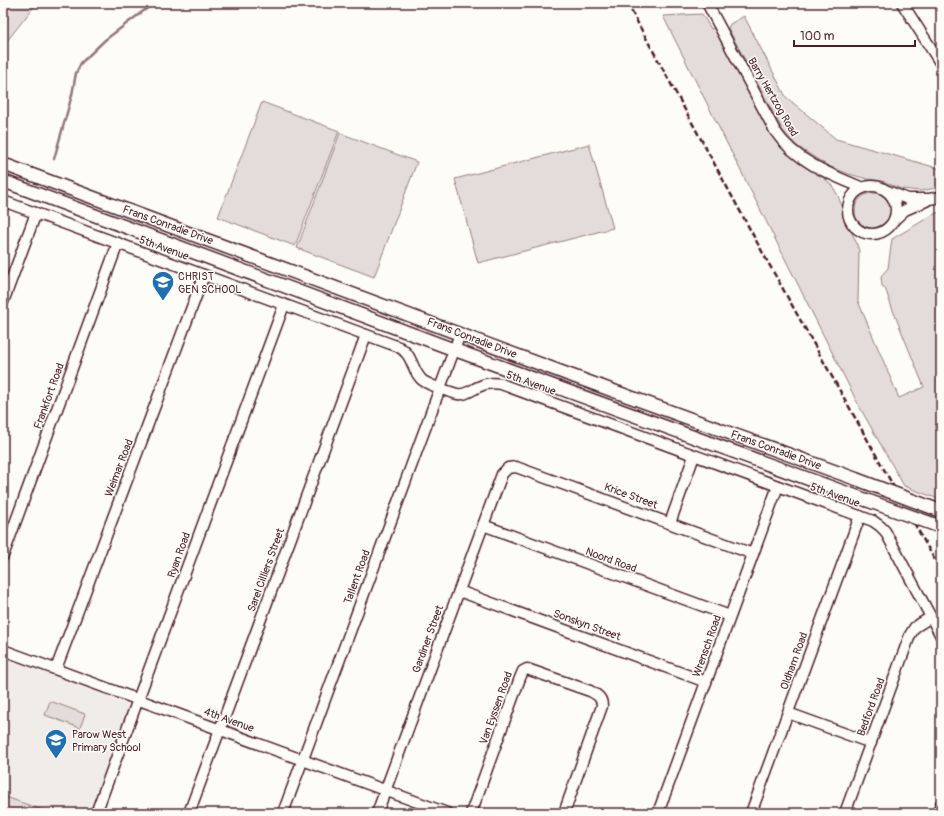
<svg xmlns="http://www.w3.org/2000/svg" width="944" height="816" viewBox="0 0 944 816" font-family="Pangolin,sans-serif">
  <rect width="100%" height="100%" fill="#fdfcf7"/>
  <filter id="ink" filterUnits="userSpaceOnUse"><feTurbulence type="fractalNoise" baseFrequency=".025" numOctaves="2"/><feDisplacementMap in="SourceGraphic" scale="8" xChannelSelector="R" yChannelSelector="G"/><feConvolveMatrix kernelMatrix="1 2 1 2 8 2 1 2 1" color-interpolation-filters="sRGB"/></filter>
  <g filter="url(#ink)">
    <!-- built -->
    <polygon fill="#f0ece8" points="3,656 127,702 129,707 90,813 3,813"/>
    <!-- green -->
    <g fill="#e3dcda" stroke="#967e82">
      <polygon points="3,3 36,4 7,41 3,48"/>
      <path d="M702,14l9,15 3,-1 65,117c13,16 33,22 47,35 13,10 15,26 20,40 4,12 10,18 13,31l-1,50 41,97 25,-11 -32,-79 -7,-20 -3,-2 -1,-10 7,-8 4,-29 44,-26 5,-1v288l-37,-14 -45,-80 -196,-390z"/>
      <polygon points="744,16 786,97 836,139 941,169 941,187 921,191 901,189 882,181 867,179 849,174 826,165 797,146 783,131 728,28 730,24"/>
      <polygon points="262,102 339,131 295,246 218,217"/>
      <polygon points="340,133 417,162 374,277 297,248"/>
      <polygon points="589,144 613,228 478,263 455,179"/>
      <circle cx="873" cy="211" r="18"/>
      <polygon points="50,701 85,714 80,728 45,715"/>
      <polygon points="3,796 51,813 3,813"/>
    </g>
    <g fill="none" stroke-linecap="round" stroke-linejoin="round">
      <!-- stream -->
      <polyline stroke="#91777b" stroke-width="2.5" points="54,159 72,95 76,73 81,63 105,40 154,3"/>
      <!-- minor casing -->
      <g stroke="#4a1f2b" stroke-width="13">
        <g id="minor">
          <path d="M707,3l68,128c20,30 56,44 88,57"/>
          <polyline points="902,3 941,64"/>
          <circle cx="872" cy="210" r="24"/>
          <polyline points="887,191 908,199 929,199 941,197"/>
          <path d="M3,201l396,146c14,8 12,21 22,32 4,5 29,13 36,15 13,3 22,-15 44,-10l372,137 7,5 5,5 56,105"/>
          <polyline points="895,219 905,210 926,201"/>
          <polyline points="3,302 36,213"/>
          <polyline points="670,523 694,456"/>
          <polyline points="483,525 730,616"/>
          <polyline points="3,556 118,243"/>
          <polyline points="459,591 706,682"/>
          <polyline points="3,650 447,813"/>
          <polyline points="56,669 204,275"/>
          <polyline points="788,713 871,743"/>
          <polyline points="96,813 284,305"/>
          <polyline points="189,813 366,335"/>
          <polyline points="283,813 460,334"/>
          <polyline points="377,813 502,474 508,468 516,467 753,554"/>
          <path d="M471,813l49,-135 3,-7 4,-2 63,22c8,4 12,7 12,15l-38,107"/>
          <polyline points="658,813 778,486"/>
          <polyline points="751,813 860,516"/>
          <polyline points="845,813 910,635 915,627 931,617"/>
          <polyline points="938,813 941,804"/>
        </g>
      </g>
      <!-- major casing -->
      <g stroke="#4a1f2b" stroke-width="15">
        <g id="major">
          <polyline points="3,164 567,374 856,479"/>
          <polyline points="3,181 455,350 866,500"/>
        </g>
      </g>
      <!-- minor -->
      <use href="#minor" stroke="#fdfcf7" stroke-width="10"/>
      <!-- major -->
      <use href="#major" stroke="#fdfcf7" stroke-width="12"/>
      <!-- rail -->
      <polyline stroke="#4a1f2b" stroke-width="2.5" stroke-dasharray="6 3" stroke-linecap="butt" points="627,3 765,257 941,571"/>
      <!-- major-bridge casing -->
      <g stroke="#4a1f2b" stroke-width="15" stroke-linecap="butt">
        <g id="major-bridge">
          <polyline points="856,479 941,511"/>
          <polyline points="866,500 941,527"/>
        </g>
      </g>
      <!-- major-bridge -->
      <use href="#major-bridge" stroke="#fdfcf7" stroke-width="12"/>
    </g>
  </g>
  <!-- icons -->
  <defs>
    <g id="school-pin" transform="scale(1.15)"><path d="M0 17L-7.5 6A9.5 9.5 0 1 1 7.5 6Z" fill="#1f6fb2" stroke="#fdfcf7"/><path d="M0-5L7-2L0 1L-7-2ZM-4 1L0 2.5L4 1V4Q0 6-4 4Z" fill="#fff"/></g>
  </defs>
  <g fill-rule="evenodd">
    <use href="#school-pin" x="163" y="282"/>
    <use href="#school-pin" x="56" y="740"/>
  </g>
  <g text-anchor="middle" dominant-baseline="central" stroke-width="3" stroke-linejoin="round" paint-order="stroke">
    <!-- street labels -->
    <g font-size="11" fill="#4a1f2b" stroke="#fdfcf7">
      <text transform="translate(773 97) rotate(60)">Barry Hertzog Road</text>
      <text transform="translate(168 225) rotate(20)">Frans Conradie Drive</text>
      <text transform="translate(164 248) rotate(20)">5th Avenue</text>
      <text transform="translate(472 338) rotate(21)">Frans Conradie Drive</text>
      <text transform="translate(531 383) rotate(20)">5th Avenue</text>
      <text transform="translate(49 396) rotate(-70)">Frankfort Road</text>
      <text transform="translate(776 450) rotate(20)">Frans Conradie Drive</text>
      <text transform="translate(119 468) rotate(-69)">Weimar Road</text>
      <text transform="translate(835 495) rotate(20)">5th Avenue</text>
      <text transform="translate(631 496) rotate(20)">Krice Street</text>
      <text transform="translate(179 555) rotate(-70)">Ryan Road</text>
      <text transform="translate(611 560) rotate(20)">Noord Road</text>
      <text transform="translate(266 570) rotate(-70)">Sarel Cilliers Street</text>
      <text transform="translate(357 577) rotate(-70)">Tallent Road</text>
      <text transform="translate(587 625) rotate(20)">Sonskyn Street</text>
      <text transform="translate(428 639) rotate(-70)">Gardiner Street</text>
      <text transform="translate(707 646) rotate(-70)">Wrensch Road</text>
      <text transform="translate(794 661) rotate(-70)">Oldham Road</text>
      <text transform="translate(871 707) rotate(-70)">Bedford Road</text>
      <text transform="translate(496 708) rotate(-70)">Van Eyssen Road</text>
      <text transform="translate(229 720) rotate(20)">4th Avenue</text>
    </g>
    <!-- poi labels -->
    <g font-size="11" fill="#4a1f2b" stroke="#fdfcf7" text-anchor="start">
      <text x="178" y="276">CHRIST<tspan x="178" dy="13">GEN SCHOOL</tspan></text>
      <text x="72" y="734">Parow West<tspan x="72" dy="13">Primary School</tspan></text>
    </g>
  </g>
  <!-- margin -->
  <rect width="944" height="816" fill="none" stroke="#fdfcf7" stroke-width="16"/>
  <rect x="8" y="8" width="928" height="800" fill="none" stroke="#4a1f2b" stroke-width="1.5" filter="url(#ink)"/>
  <!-- scale -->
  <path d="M794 40v6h121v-6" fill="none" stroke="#4a1f2b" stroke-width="2"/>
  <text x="800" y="40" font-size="12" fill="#4a1f2b" stroke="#fdfcf7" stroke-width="3" paint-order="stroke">100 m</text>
</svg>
